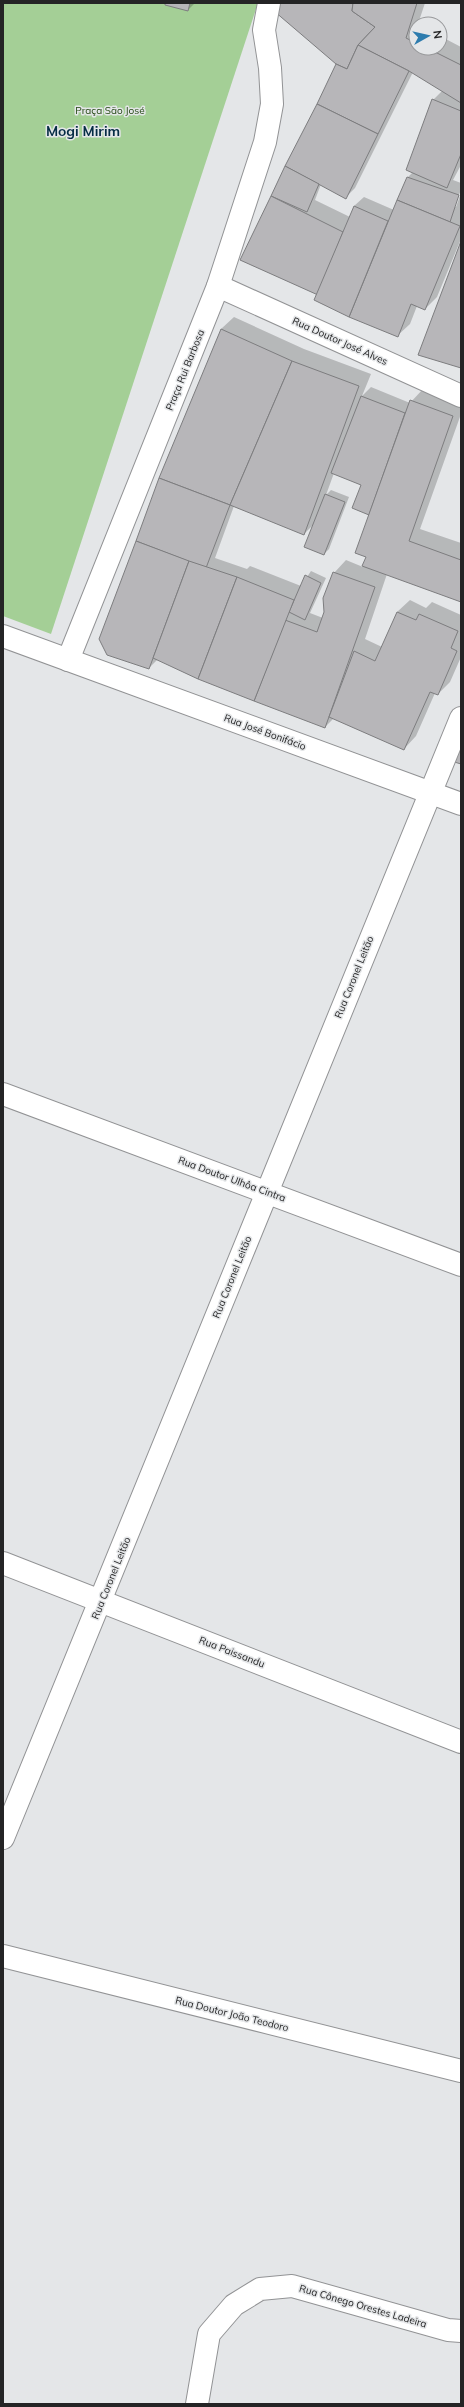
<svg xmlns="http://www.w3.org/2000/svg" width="464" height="2407" viewBox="0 0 464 2407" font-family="Mulish,sans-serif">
  <rect width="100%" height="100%" fill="#e4e6e8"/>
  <!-- green -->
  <polygon fill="#a4cf96" points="3,3 258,3 51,634 3,616"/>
  <!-- shadow -->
  <g fill="#0003" fill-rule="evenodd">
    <polygon points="166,3 195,3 188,10"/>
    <path d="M280,3h145l-7,21h-2v24h24v-12l21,11v118l-8,15 8,3v7l-7,17h2l5,-14v46l-24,58 -12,12 -8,-3 -7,18 -13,12 -48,-20 -32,-22 -76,-34 97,-197zM413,72l30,18 -10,10 -20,72 -5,5 -14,33 -30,-13 -10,9 -4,11 -35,-17 6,-16 25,13 9,-9z"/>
    <path d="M234,317l70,32 67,25 -9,22 9,-9 39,16 13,-14 38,14v11l-41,115 41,14v58l-74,-27 -22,65 17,8 15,-35 13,-12 16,8 6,-6 29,13v42l-11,25 -12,12 -3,-1 -19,43 -12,13 -70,-31 -9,9 -167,-68 -9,9 72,-339zM334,473l29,12 7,29 -3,42 -4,11 -17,-7 -12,13 -11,45 -13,-5 16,-35 -15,-7 -10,15 -51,-20 -3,3 -32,-11 19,-52 70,28 11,-11 9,31 5,-5 20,-52 -18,-7 -5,5z"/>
  </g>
  <!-- building -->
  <g fill="#b7b6b9" stroke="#7d7d7f">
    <polygon points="165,3 190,3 188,11 165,5"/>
    <polygon points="279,3 353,3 352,11 375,27 358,45 347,69 336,64 274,11"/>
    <polygon points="353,3 417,3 406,38 416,43 416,48 427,48 461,65 461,103 409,71 358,45 375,27 352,11"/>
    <polygon points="358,45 409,71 378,134 317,104 336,64 347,69"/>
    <polygon points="432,99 461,111 461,154 447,188 406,170"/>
    <polygon points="317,104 378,134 346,199 285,166"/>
    <polygon points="285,166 319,184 307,212 271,196"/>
    <polygon points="407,177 459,195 450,222 397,200"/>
    <polygon points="271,196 343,232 318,295 240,260"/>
    <polygon points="397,200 460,226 425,310 411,304 398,337 349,317"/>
    <polygon points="354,206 388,221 349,317 314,300"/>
    <polygon points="461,241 461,368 418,355"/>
    <polygon points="221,329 292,361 230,505 159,478"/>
    <polygon points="292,361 359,386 304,535 230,505"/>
    <polygon points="361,396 405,413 369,515 352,508 361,485 331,473"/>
    <polygon points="410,400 453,416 409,541 461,560 461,602 362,566 366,557 355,553"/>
    <polygon points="159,478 230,505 206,568 136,541"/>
    <polygon points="325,494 345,502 324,555 304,547"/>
    <polygon points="136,541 189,561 149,669 107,655 99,639"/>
    <polygon points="189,561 237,577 198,679 153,658"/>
    <polygon points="333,572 375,587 325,728 254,701 285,620 317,632 324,612 323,598"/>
    <polygon points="305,575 321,583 305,620 289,612"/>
    <polygon points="237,577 294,600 254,701 198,679"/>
    <polygon points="397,612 416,620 419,614 458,631 451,648 457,651 438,695 430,692 404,750 329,717 354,651 375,661"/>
    <polygon points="461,737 461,764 451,761"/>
  </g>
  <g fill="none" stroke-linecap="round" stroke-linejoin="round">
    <!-- minor casing -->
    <g stroke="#929395" stroke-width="24">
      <g id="minor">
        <polyline points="218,286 461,396"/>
        <polyline points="3,636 461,804"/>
        <polyline points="68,660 218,286 265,142 272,104 270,68 264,30 269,3"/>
        <polyline points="3,1094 461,1265"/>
        <polyline points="3,1563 461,1742"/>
        <path d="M3,1838c156,-373 304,-748 458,-1120"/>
        <polyline points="3,1956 461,2071"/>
        <polyline points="197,2404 209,2334 234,2305 260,2289 292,2286 448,2330 461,2331"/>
      </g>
    </g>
    <!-- minor -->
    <use href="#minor" stroke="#fff" stroke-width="22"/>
  </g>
  <g text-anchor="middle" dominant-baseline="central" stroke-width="3" stroke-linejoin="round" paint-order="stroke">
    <!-- park labels -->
    <g font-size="10" fill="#173e05" stroke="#e4e6e8">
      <text x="110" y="110">Praça São José</text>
    </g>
    <!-- street labels -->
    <g font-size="10" fill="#242425" stroke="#e4e6e8">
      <text transform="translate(340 341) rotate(24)">Rua Doutor José Alves</text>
      <text transform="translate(185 370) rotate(-68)">Praça Rui Barbosa</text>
      <text transform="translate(265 732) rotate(20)">Rua José Bonifácio</text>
      <text transform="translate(354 977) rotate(-68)">Rua Coronel Leitão</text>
      <text transform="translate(232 1179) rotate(20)">Rua Doutor Ulhôa Cintra</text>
      <text transform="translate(232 1277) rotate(-68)">Rua Coronel Leitão</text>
      <text transform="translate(111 1578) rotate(-68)">Rua Coronel Leitão</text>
      <text transform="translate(232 1652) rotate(21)">Rua Paissandu</text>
      <text transform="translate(232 2014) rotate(14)">Rua Doutor João Teodoro</text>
      <text transform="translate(363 2306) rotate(16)">Rua Cônego Orestes Ladeira</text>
    </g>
    <!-- district labels -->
    <g font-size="14" font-weight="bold" fill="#062d45" stroke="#e4e6e8">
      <text x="83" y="131">Mogi Mirim</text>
    </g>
  </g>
  <!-- border -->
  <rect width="464" height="2407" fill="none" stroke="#242425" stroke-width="8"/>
  <!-- north arrow -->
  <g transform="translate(428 36) rotate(82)"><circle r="19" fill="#e4e6e8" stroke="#97989a"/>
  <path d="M0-3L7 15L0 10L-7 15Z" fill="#2d7cae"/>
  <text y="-6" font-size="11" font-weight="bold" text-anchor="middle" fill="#242425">N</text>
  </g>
</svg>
